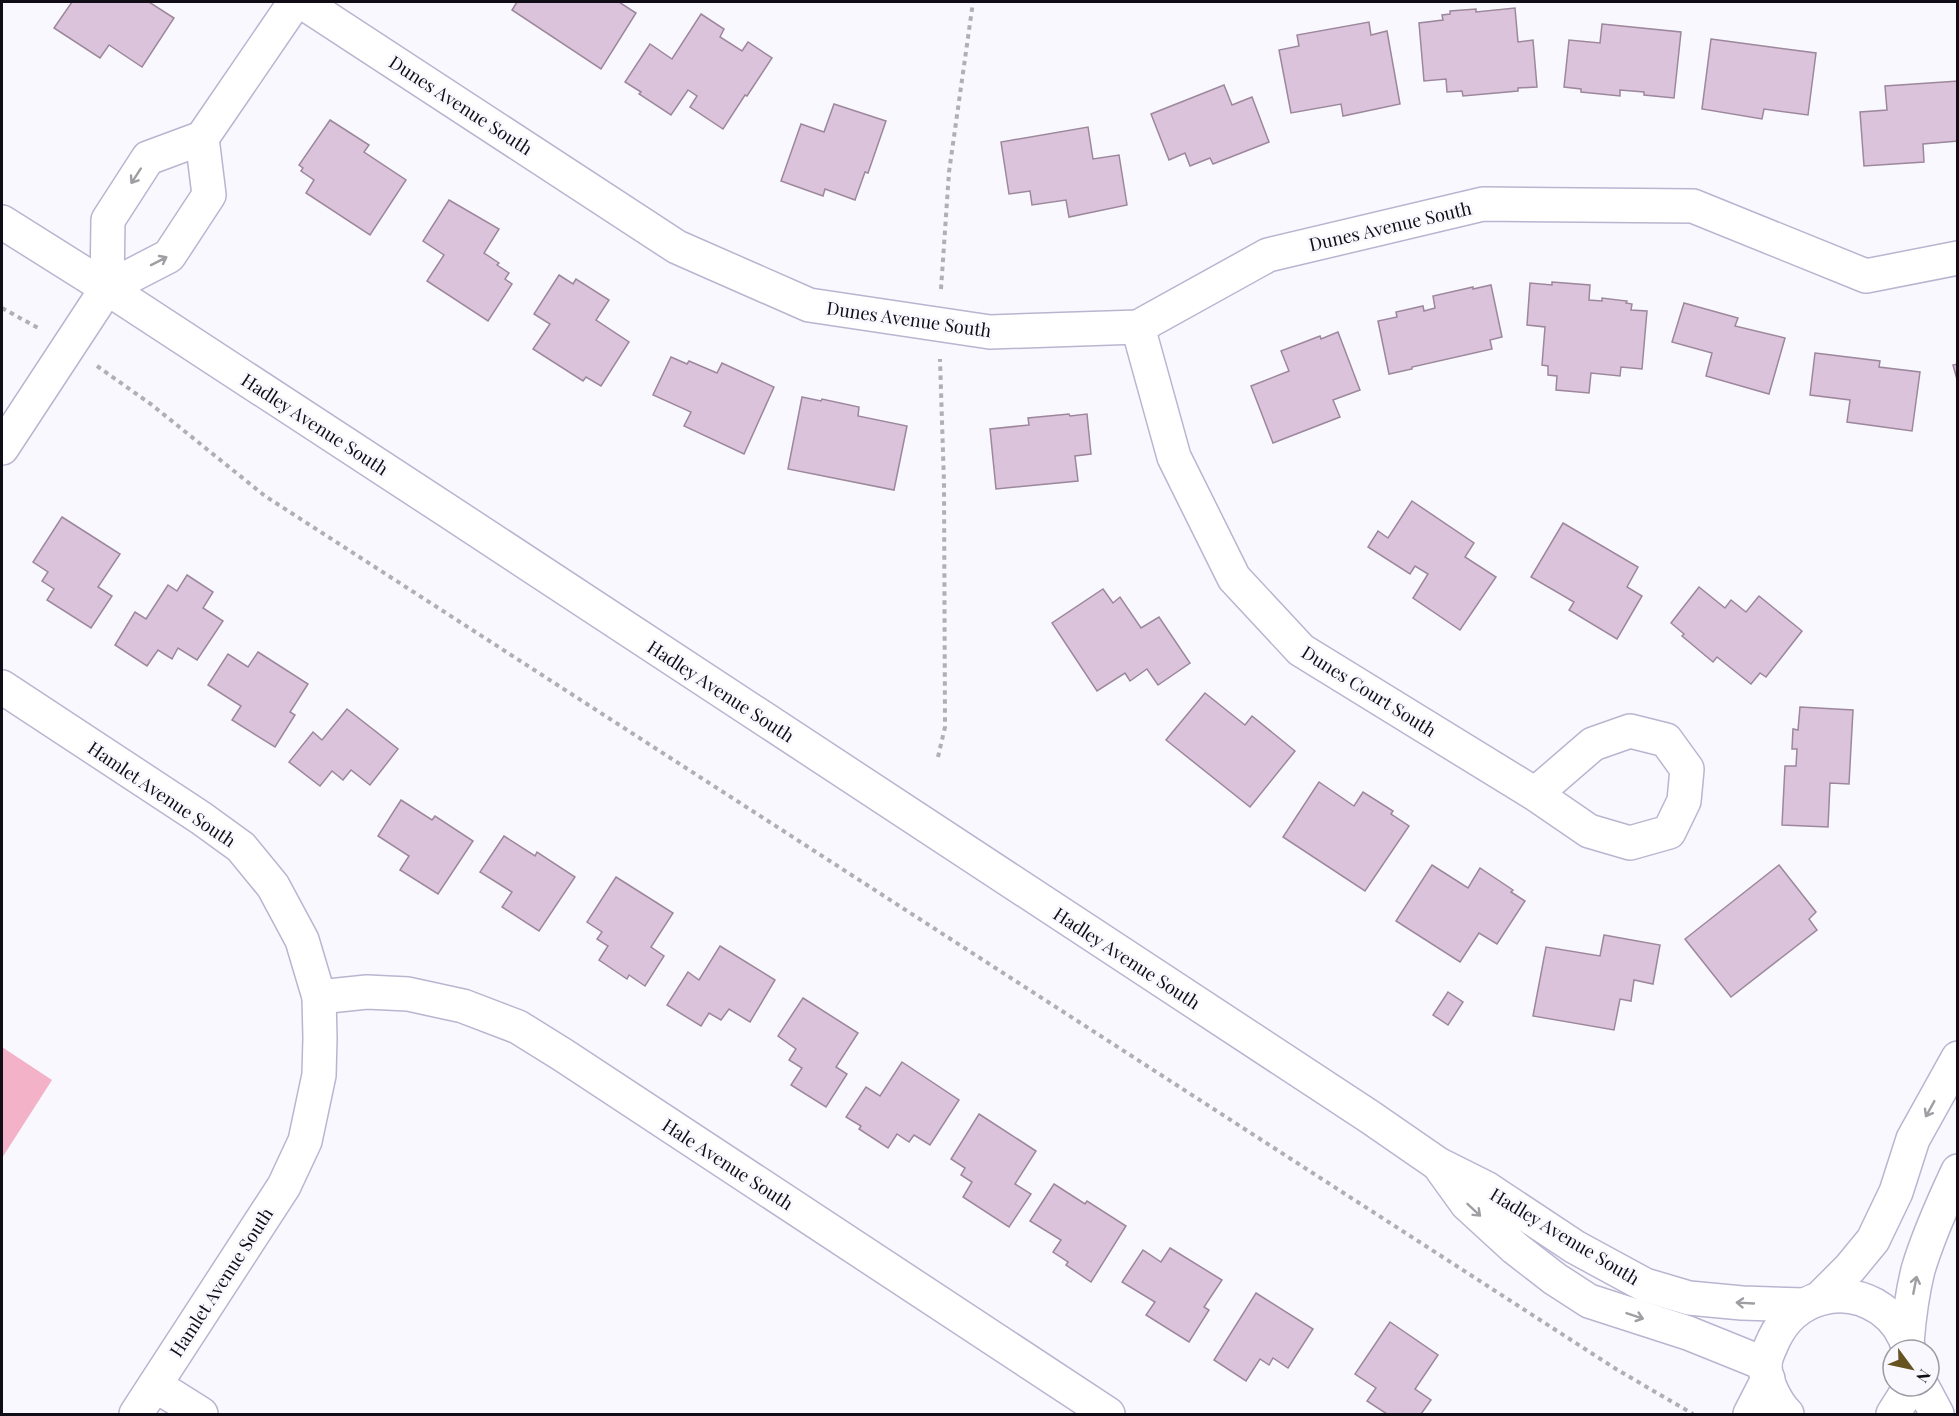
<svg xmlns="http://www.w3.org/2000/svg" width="1959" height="1416" viewBox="0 0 1959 1416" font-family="'Playfair Display',serif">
  <rect width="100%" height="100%" fill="#f9f8fe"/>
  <!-- green -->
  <polygon fill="#f3b2c8" points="2,1047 52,1080 2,1158"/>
  <!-- building -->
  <g fill="#dbc4db" stroke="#9c879c" stroke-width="1.5">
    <polygon points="72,2 149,2 174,18 142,67 109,45 100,58 54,28"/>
    <polygon points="517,2 619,2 636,13 601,69 512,10"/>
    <polygon points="1515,8 1518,42 1533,40 1537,87 1518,88 1518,91 1463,96 1462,91 1447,92 1446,79 1424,81 1419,23 1443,20 1442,15 1450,14 1450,11 1476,9 1476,12"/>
    <polygon points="701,14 724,29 720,37 742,51 748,42 772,58 747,96 745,95 723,129 690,107 697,96 688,90 671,115 639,94 641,92 625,82 650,44 672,59"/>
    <polygon points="1369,22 1371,35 1387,31 1400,104 1343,116 1341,104 1291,113 1279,50 1299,46 1297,35"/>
    <polygon points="1602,24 1681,32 1674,98 1644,95 1644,92 1620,90 1620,96 1581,92 1581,89 1564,87 1569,40 1600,43"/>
    <polygon points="1711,39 1816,53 1808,115 1764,109 1762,119 1702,109"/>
    <polygon points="1958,81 1958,141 1923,144 1924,162 1864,166 1860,112 1887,110 1885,86"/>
    <polygon points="1224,85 1232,105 1252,97 1269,142 1213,164 1210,158 1190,166 1185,153 1169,160 1151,114"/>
    <polygon points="834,104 886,121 868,173 865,172 855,200 825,189 823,196 781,181 801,124 824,132"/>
    <polygon points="330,120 369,145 364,152 406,180 370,235 306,193 314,180 301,171 303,168 299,165"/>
    <polygon points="1088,127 1093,159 1119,155 1127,205 1069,217 1066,200 1032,205 1030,191 1009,194 1001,142"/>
    <polygon points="449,200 499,229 484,253 499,263 497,265 509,273 505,279 512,284 488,321 427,281 444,255 423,241"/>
    <polygon points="559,275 573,284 576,279 609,300 596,320 629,342 601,386 586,377 583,381 533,349 550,324 534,314"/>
    <polygon points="1552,282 1590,285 1589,300 1602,301 1602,298 1627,301 1626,303 1632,304 1631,310 1647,311 1642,369 1621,367 1620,376 1591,373 1589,393 1556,390 1557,376 1548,375 1548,366 1542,365 1545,327 1527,325 1530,283 1552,285"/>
    <polygon points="1491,285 1502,337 1490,340 1492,349 1412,367 1412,369 1389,374 1378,321 1397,317 1396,312 1423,306 1424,311 1435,308 1433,296 1473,287 1473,289"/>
    <polygon points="1684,303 1738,318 1735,326 1785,338 1769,394 1706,376 1712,353 1672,342"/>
    <polygon points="1338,332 1360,390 1333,400 1340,417 1273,443 1251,386 1289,371 1281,351 1320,336 1321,339"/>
    <polygon points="1815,353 1880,361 1879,367 1920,372 1912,431 1847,422 1850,400 1810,395"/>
    <polygon points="671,357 687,364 689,361 717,373 722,363 774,387 744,454 684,426 691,412 653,395"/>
    <polygon points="1958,364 1958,383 1953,365"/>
    <polygon points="802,397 821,401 822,399 859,407 858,416 907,426 894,490 788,469"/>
    <polygon points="1069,414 1070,416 1087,414 1091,454 1075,456 1078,481 996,489 990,429 1029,425 1028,418"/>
    <polygon points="1412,501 1474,543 1465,557 1496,577 1460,630 1413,598 1428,574 1415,566 1410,574 1368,547 1378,531 1388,538"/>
    <polygon points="62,517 120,554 98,587 112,596 91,628 47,600 54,589 42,581 48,572 33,562"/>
    <polygon points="1563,523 1638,567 1627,587 1642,596 1617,639 1569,610 1574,602 1531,577"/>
    <polygon points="187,575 213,592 203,608 223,621 197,660 178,648 172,659 158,650 147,666 115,645 135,612 146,619 168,585 177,591"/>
    <polygon points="1699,587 1725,608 1731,600 1746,612 1759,596 1802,631 1766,677 1760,673 1751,684 1717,657 1713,662 1682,636 1684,634 1671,623"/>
    <polygon points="1103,589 1113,603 1120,597 1141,628 1159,617 1190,663 1158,685 1147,669 1130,681 1125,673 1097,691 1052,623"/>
    <polygon points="258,652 308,684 290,712 295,715 275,747 232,720 241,706 208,685 228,654 248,667"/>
    <polygon points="1205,693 1245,725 1252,716 1295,751 1250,807 1166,740"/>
    <polygon points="1800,707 1853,710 1849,784 1830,783 1828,827 1782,825 1785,766 1796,766 1797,749 1792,749 1793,729 1798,730"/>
    <polygon points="347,709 398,749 370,785 351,770 343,780 332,771 320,786 289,762 313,732 322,740"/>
    <polygon points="1319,782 1354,806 1363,792 1393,811 1391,814 1409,826 1365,891 1283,837"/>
    <polygon points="401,800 432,820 435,816 473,841 438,894 400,870 409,856 378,836"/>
    <polygon points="504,836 535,856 537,852 575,877 539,931 502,907 512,892 480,872"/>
    <polygon points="1432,865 1468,888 1480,868 1513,890 1511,892 1525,901 1497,944 1479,933 1460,962 1396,921"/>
    <polygon points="1779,865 1816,912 1809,919 1817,930 1731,997 1685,939"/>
    <polygon points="616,877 673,913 651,947 664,956 645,986 629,975 627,979 599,960 608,946 597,939 602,932 587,922"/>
    <polygon points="1604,935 1660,945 1653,984 1634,980 1631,1001 1620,999 1614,1030 1533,1016 1546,947 1600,956"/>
    <polygon points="720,946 775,980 750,1022 729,1009 721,1020 709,1013 701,1026 667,1005 688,972 699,980"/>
    <polygon points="1448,992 1463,1002 1448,1025 1433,1015"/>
    <polygon points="803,998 858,1033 836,1067 847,1074 826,1107 791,1085 802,1068 789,1060 796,1049 778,1036"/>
    <polygon points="902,1062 959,1100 930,1145 914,1135 909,1142 897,1134 888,1148 859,1129 861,1126 846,1117 866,1087 880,1096"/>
    <polygon points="979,1114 1036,1151 1015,1184 1031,1194 1009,1227 963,1197 972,1182 961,1175 965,1168 951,1159"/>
    <polygon points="1054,1184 1085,1204 1087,1201 1126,1226 1091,1282 1066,1265 1068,1262 1053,1252 1061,1240 1030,1221"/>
    <polygon points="1170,1248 1222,1280 1204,1307 1209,1310 1189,1342 1146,1315 1155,1302 1122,1282 1143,1250 1161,1262"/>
    <polygon points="1256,1293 1313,1329 1288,1368 1273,1358 1269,1365 1260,1359 1246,1381 1214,1360"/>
    <polygon points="1390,1322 1438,1355 1415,1389 1431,1400 1421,1414 1387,1414 1367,1401 1376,1388 1355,1374"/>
  </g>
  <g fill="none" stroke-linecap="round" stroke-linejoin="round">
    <!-- minor casing -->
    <g stroke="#bbb4d0" stroke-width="36">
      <g id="minor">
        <polyline points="302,2 677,247 809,305 990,332 1138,327 1268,255 1483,204 1693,206 1866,276 1958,258"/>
        <polyline points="2,222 107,288 445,509 1370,1117 1438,1164 1486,1188 1575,1247 1645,1285 1689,1298 1742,1303 1804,1305"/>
        <polyline points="107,288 108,220 148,158 202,138 295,2"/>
        <polyline points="1138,327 1174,457 1234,578 1301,650 1535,794 1589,831 1630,843 1669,832 1684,801 1687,769 1666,740 1630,731 1593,744 1535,794"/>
        <polyline points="2,448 107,288 169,256 209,195 202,138"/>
        <polyline points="2,687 201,818 241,847 273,886 302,940 319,997 320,1038 319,1075 305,1141 284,1186 136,1414"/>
        <polyline points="319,997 367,992 408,994 463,1006 518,1027 563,1055 1108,1414"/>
        <polyline points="1441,1168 1467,1204 1515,1248 1555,1279 1589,1301 1688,1333 1765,1364"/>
        <polyline points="1820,1298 1850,1268 1873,1240 1896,1192 1913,1139 1958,1058"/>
        <path d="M1907,1343c2,-25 5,-49 11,-73 10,-34 25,-67 40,-99"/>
        <polyline points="155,1385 201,1414"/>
        <polyline points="1922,1386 1937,1414"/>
        <polyline points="1750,1414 1768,1379"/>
        <path d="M1787,1414c-11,-11 -22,-33 -22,-49 0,-8 6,-19 9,-26 20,-42 69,-56 107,-30 14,10 24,25 28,41"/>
        <polyline points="1893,1414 1905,1395 1908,1386"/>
      </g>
    </g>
    <!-- path -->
    <g stroke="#b0aeb6" stroke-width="4" stroke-dasharray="4.5 4.5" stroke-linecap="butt">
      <polyline points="941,289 949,172 973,2"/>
      <polyline points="2,308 40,329"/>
      <polyline points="97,366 152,405 265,496 1616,1369 1693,1414"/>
      <polyline points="938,757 945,727 944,483 940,359"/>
    </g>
    <!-- minor -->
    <use href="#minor" stroke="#fff" stroke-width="33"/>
  </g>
  <!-- one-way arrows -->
  <defs><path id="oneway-shaft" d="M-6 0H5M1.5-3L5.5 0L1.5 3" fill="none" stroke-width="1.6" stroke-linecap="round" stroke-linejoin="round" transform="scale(1.5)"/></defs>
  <g stroke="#9f9ea2">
    <use href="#oneway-shaft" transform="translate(136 176) rotate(123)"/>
    <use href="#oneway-shaft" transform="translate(159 261) rotate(-27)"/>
    <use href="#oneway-shaft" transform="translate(1930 1109) rotate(119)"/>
    <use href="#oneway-shaft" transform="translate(1474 1210) rotate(43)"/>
    <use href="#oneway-shaft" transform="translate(1915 1285) rotate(-79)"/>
    <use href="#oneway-shaft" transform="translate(1745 1303) rotate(-177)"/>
    <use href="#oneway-shaft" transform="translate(1635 1316) rotate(19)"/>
  </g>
  <g text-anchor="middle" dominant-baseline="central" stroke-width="5" stroke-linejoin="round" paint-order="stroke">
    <!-- street labels -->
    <g font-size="18" fill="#100d17" stroke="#f9f8fe">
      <text transform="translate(461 105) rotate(33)">Dunes Avenue South</text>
      <text transform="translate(1390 226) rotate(-13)">Dunes Avenue South</text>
      <text transform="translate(909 319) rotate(8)">Dunes Avenue South</text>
      <text transform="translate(315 424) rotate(33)">Hadley Avenue South</text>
      <text transform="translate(721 691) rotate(33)">Hadley Avenue South</text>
      <text transform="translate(1369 691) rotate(32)">Dunes Court South</text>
      <text transform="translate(162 794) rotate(34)">Hamlet Avenue South</text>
      <text transform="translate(1127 958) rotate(33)">Hadley Avenue South</text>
      <text transform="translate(728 1164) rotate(33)">Hale Avenue South</text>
      <text transform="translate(1565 1236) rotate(31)">Hadley Avenue South</text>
      <text transform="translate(221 1282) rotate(-57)">Hamlet Avenue South</text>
    </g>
  </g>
  <!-- border -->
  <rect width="1959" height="1416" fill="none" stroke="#100d17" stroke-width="6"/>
  <!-- north arrow -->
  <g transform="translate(1911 1368) rotate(123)"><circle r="28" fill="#f9f8fe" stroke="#9c9aa2" stroke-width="1.5"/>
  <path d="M0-4.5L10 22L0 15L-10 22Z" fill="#665321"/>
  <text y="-9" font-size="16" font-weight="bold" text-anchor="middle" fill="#100d17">N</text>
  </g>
</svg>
